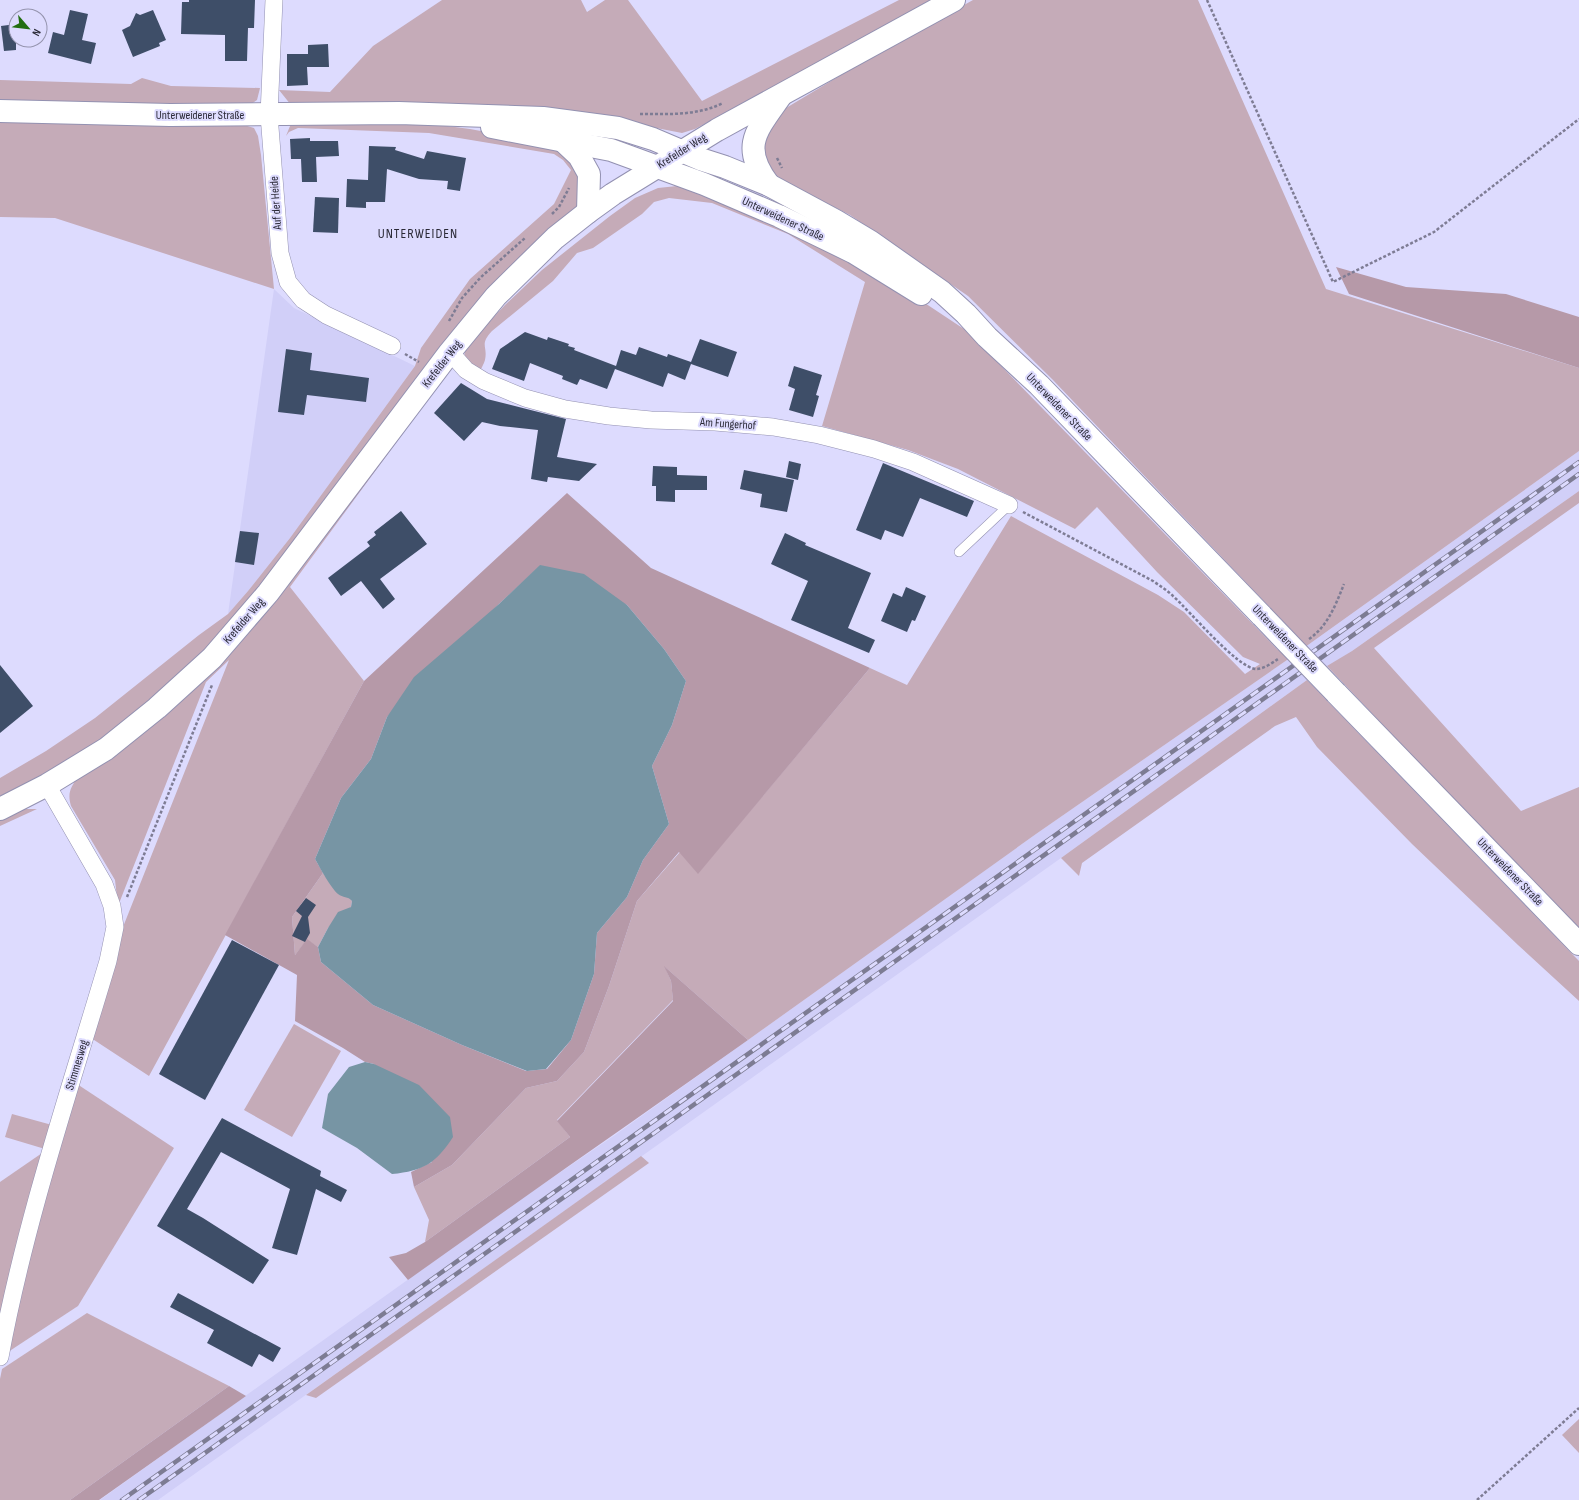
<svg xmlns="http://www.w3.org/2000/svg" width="1579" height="1500" viewBox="0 0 1579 1500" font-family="'Sofia Sans Condensed',sans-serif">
  <rect width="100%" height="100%" fill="#dddbfe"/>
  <!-- built -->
  <g fill="#d1cff8">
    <polygon points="274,289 294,308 415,366 290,538 248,591 228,614"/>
    <polygon points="1579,451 1579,491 1352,651 1307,680 1061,858 158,1500 100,1500 508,1208 615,1135 1036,834 1287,660"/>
  </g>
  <!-- green -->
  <g fill="#c5abb8">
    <polygon points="442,0 581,0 587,12 605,0 628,0 702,101 899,0 938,0 695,129 682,133 641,125 291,105 279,90 330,92 373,46"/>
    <path d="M973,0h225l128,289 253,79v83l-292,209 -251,174 -288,206 -83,-73 6,14 2,19 -116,120 13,17 -145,105 4,-22 -15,-33 38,-22 74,-77 31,-7 27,-29 25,-66 28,-85 43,-49 18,21 172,-205 37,17 104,-169 147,79 26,17 61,62 15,-10 -17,-7 -86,-85 -60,-65 -22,22 -117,-60 -50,-19 -86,-24 43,-144 -77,-48 -76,-31 -43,-5 -15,4 -12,12 -49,34 -16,5 -24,28 -61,50c-13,14 -4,15 -7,29 -1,4 -4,8 -5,12l-16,-13 1,-9 5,-8 35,-37 37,-35 68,-54 25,-18 23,-10 19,-2 37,10 167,78 86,57 311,319 20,-13 -246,-258 -84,-83 -118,-81 -74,-37 -10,-15 -5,-26 20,-26 90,-54z"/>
    <polygon points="142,78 171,86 260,88 257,100 248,106 0,100 0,80 131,84"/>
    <polygon points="0,117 244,125 254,128 258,136 261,155 274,289 55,218 0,217"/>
    <polygon points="292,121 432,124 470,129 561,146 582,163 581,202 498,283 291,553 195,665 110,733 78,756 0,799 0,778 46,751 95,718 199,635 228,614 248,591 290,538 415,366 421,348 470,279 554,204 571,170 563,160 554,154 429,133 298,128 289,132 286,136"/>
    <path d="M437,387l-147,200 74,94 -215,395 -58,-38 30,-106 108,-272 -23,22 -88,224 -3,-26 -44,-74c-4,-14 0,-18 7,-30l122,-94 42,-42 48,-58z"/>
    <polygon points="1579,491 1579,503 1374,648 1521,811 1579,787 1579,932 1327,666 1352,651"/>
    <polygon points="1307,680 1579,961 1579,1001 1518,945 1412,844 1317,747 1296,717 1275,726 1082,863 1079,876 1061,858"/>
    <polygon points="23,809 37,809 0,826 0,820"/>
    <polygon points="323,873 339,894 349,897 352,901 351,907 328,928 318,947 307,940 295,955 292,917"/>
    <polygon points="294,1024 341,1051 292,1137 244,1110"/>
    <polygon points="77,1084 174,1148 78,1306 5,1354 46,1187"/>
    <polygon points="12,1114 52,1125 45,1149 5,1137"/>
    <polygon points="45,1151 0,1325 0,1182"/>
    <polygon points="641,1156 649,1163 316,1398 306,1395"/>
    <polygon points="87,1313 229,1386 70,1500 0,1500 0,1379 2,1369"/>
    <polygon points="1579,1419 1579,1453 1562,1435"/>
  </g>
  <!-- forest -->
  <g fill="#b699a8" fill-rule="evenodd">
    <polygon points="1336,267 1406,287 1506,294 1579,317 1579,368 1349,294"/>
    <path d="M567,493l84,75 219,100 -172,206 -19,-22 -42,49 -28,85 -25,66 -27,29 -31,7 -74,77 -38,22 -3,-15 21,-10 -58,-98 -9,-2 -22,-14 -48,-27 2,-46 -72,-40 139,-254zM540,566l87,39 37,44 22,32 -14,44 -20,41 17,58 -26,36 -16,37 -30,36 -3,41 -23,66 -24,29 -21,2 -64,-26 -89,-40 -52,-43 -3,-15 -11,-8 -12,16 -3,-38 31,-44 -8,-14 26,-61 30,-39 16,-42 112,-113z"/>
    <path d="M664,966l84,74c-113,80 -227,159 -340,240l-19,-23 17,-4 19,-11 145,-105 -13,-16 116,-120 -2,-20z"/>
    <polygon points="229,1386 246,1396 99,1500 70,1500"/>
  </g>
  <!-- water -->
  <g fill="#7795a4">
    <path d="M540,565l44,9 43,31 37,44 22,32 -14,44 -20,41 17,58 -26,36 -16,37 -30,36 -3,41 -23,66 -25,29 -19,2 -65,-26 -89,-40 -52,-43 -3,-15 10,-19 10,-16 13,-5 1,-6c-4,-5 -9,-3 -14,-7 -7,-6 -18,-26 -23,-35l26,-61 30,-39 16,-42 27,-40 85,-73z"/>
    <path d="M365,1062l9,2 45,21 31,32 3,20c-17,26 -29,34 -61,37l-35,-26 -35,-20 6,-34 21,-27z"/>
  </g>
  <!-- building -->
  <g fill="#3e4e68">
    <polygon points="189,0 255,0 254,28 248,28 247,61 225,61 225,35 181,34 182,2 189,2"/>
    <polygon points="70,10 88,14 82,40 96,43 91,64 48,53 53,32 64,35"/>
    <polygon points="153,10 166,40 159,43 160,46 133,57 122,30 130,26 136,13 140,15"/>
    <polygon points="16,24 16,50 4,51 1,26"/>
    <polygon points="328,44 329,67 307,67 308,85 287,86 287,54 308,54 308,45"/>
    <polygon points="310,138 310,141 338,141 339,156 316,157 317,182 302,182 301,159 291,159 290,139"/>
    <polygon points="369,146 396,147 395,150 424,159 427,151 466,158 460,191 447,189 448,181 419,179 387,169 385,202 366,202 366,208 346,207 347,179 368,180"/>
    <polygon points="315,197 339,198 338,233 313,232"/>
    <polygon points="525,332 547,340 548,337 569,344 568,346 575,348 574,350 616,366 621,350 636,355 639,347 667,357 668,354 691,362 700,339 737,352 728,377 691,364 685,380 668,373 663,387 615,369 607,389 580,379 577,385 562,379 563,376 530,363 524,381 492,369 500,349"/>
    <polygon points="286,349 312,353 310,370 369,378 366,402 307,395 304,415 278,412"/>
    <polygon points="794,366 822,375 816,395 819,396 813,417 789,410 795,389 788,386"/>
    <polygon points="461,383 487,399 566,419 557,457 597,464 579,481 548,477 547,482 531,479 538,430 500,426 482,422 464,441 434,413"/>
    <polygon points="789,461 801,464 798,480 786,477"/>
    <polygon points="883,463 974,501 967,517 920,498 903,537 885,530 881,540 856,530"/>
    <polygon points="653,466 677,467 677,475 707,476 707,490 675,490 675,502 656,501 656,486 652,486"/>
    <polygon points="744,470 794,480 787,512 760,507 762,494 740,489"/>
    <polygon points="401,511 427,544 380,579 395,599 383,609 361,581 341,596 328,578 370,546 367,542 376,535 374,532"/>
    <polygon points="240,531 259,533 254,565 235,562"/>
    <polygon points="785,533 806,543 805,545 871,573 848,628 875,640 869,653 791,620 808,581 771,564"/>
    <polygon points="906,587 926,596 915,621 912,620 907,632 881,621 893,593 902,597"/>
    <polygon points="0,665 33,706 0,733"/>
    <polygon points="306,898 316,905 308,917 310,933 305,942 292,936 302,916 296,911"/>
    <polygon points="232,940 279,965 205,1100 159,1074"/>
    <polygon points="222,1118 321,1171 320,1176 347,1190 341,1202 316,1189 297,1255 272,1248 290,1189 221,1152 187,1209 203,1218 269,1260 253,1284 157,1226"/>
    <polygon points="178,1293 281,1348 273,1362 259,1354 252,1367 207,1343 214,1330 170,1307"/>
  </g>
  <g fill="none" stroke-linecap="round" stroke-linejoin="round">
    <!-- service casing -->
    <g stroke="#9391b1" stroke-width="10">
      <polyline id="service" points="959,552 1009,505"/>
    </g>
    <!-- minor casing -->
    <g stroke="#9391b1" stroke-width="18">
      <g id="minor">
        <polyline points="274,0 269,115 280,253 288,282 303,300 326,315 392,346"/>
        <polyline points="450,352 466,370 484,381 525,398 565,409 609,416 651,420 715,422 773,427 819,435 874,449 913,462 1009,505"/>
        <path d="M0,1357c25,-135 69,-265 108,-396l7,-34 -3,-21 -8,-22 -57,-99"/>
      </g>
    </g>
    <!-- tertiary casing -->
    <g stroke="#9391b1" stroke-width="24">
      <g id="tertiary">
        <polyline points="0,111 170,115 399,113 543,118 618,128 653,139 700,159 725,167 769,185 836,221 871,242 942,292 966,314 987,337 1039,385 1262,616"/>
        <polyline points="492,127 611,150 704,184 779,216 853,252 921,294"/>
        <polyline points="562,140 579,156 589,174 588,212"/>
        <path d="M769,185c-29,-38 -13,-54 11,-88"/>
        <polyline points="1336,693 1579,944"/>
        <polyline points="0,809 47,785 106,749 157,708 212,658 268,593 450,352 496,296 555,238 588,212 613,194 717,130 954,0"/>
      </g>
    </g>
    <!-- path -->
    <g stroke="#7e7c94" stroke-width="2.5" stroke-dasharray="3 2" stroke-linecap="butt">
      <polyline points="1207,0 1333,282 1434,232 1579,119"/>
      <path d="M640,114c28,0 57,2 83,-11"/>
      <polyline points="777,158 782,168"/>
      <polyline points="552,214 559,207 569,188"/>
      <polyline points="449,321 462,298 481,277 525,238"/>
      <polyline points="405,354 419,362"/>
      <path d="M1023,512l130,69c7,5 14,9 20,15 16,14 64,72 83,73 8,0 16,-6 22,-10"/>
      <path d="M1309,639c19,-13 27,-35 35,-55"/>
      <polyline points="127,897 212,685"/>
      <polyline points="1477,1500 1579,1408"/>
    </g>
    <!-- service -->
    <use href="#service" stroke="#fff" stroke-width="9"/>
    <!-- minor -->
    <use href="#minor" stroke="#fff" stroke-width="17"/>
    <!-- tertiary -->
    <use href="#tertiary" stroke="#fff" stroke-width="22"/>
    <!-- rail casing -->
    <g stroke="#7d7c93" stroke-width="4.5">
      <g id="rail">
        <polyline points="122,1500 1579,462"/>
        <polyline points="139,1500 1579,474"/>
      </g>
    </g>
    <!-- rail -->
    <use href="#rail" stroke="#dddbfe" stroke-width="3" stroke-dasharray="9" stroke-linecap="butt"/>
    <!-- tertiary-bridge casing -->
    <g stroke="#9391b1" stroke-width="24" stroke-linecap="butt">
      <polyline id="tertiary-bridge" points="1262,616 1336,693"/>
    </g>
    <!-- tertiary-bridge -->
    <use href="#tertiary-bridge" stroke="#fff" stroke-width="22"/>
  </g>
  <g text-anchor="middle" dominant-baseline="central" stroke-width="4" stroke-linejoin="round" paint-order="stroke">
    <!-- street labels -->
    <g font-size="12" fill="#2a2936" stroke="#dddbfe">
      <text x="200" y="115">Unterweidener Straße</text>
      <text transform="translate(682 151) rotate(-32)">Krefelder Weg</text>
      <text transform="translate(276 203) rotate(-94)">Auf der Heide</text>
      <text transform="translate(783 219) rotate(25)">Unterweidener Straße</text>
      <text transform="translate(442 364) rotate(-52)">Krefelder Weg</text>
      <text transform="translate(1059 407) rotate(46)">Unterweidener Straße</text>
      <text transform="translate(728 424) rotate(4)">Am Fungerhof</text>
      <text transform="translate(244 621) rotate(-49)">Krefelder Weg</text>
      <text transform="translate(1285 639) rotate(46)">Unterweidener Straße</text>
      <text transform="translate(1510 872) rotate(46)">Unterweidener Straße</text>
      <text transform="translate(77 1065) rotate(-73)">Stimmesweg</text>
    </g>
    <!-- quarter labels -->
    <g font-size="14" letter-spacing="1" fill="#2a2936" stroke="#dddbfe">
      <text x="418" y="233">UNTERWEIDEN</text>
    </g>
  </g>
  <!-- north arrow -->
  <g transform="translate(28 28) rotate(118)"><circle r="19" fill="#dddbfe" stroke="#9594ae"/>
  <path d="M0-3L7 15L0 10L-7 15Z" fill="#226e11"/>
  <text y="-6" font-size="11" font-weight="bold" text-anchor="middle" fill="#2a2936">N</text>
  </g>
</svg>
